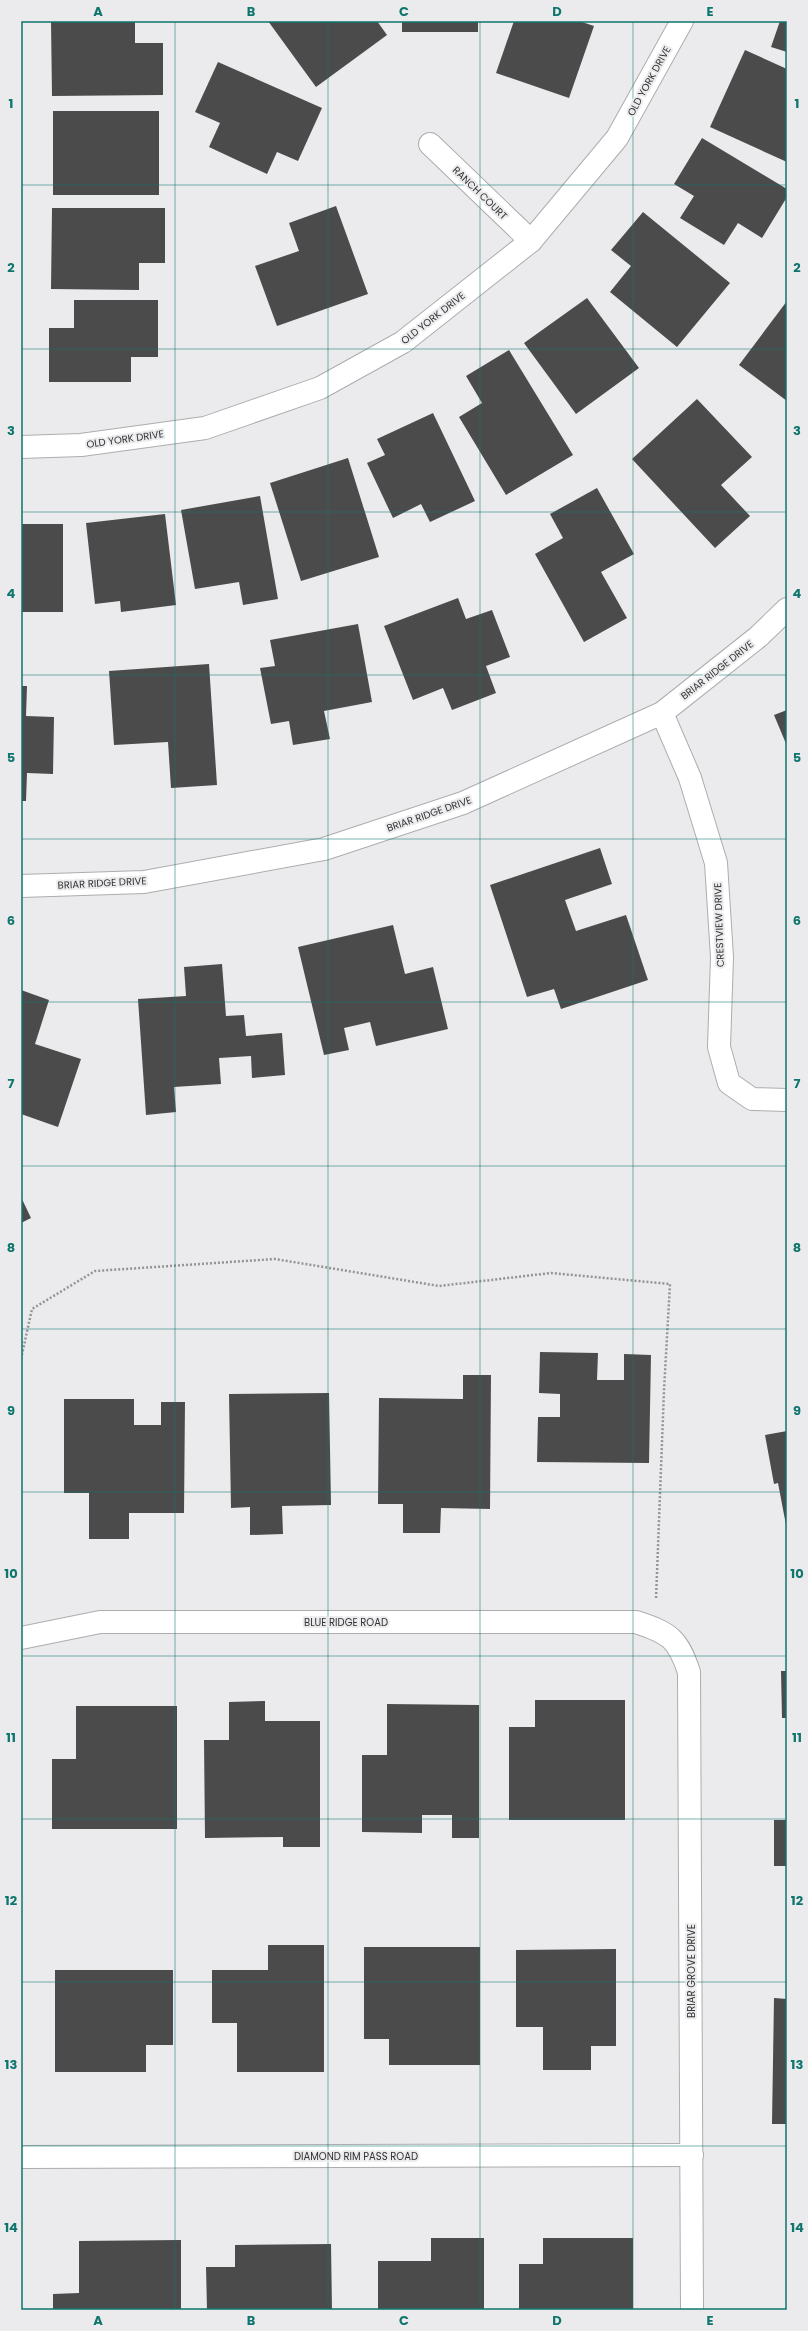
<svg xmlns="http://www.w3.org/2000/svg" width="808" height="2331" viewBox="0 0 808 2331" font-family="Poppins,sans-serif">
  <rect width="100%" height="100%" fill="#ebebed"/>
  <!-- building -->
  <g fill="#4c4b4b">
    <polygon points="51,21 135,21 135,43 163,43 163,95 52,96"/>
    <polygon points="268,21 377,21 387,35 316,87"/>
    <rect x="402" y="21" width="76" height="11"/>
    <polygon points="514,21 579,21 594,26 569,98 496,73"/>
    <polygon points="780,21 787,21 787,52 771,47"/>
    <polygon points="745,50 787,69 787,162 710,127"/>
    <polygon points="218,62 322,108 298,161 277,152 267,174 209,147 220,123 195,112"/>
    <rect x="53" y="111" width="106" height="84"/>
    <polygon points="702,138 787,189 787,197 762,238 738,223 724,245 680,218 694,196 674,184"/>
    <polygon points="336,206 368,294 277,326 255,266 299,251 289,223"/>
    <polygon points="52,208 165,208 165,263 139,263 139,290 51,289"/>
    <polygon points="643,212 730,283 677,347 610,292 631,266 611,250"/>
    <polygon points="587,298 639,368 576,414 524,343"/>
    <polygon points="74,300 158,300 158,357 131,357 131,382 49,382 49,328 74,328"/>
    <polygon points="787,301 787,401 739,365"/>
    <polygon points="509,350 573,455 506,495 459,417 482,403 466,376"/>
    <polygon points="697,399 752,457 721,485 750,516 715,548 632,459"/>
    <polygon points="433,413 475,501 430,522 421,504 393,518 367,463 385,455 377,439"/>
    <polygon points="348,458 379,557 301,581 270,483"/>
    <polygon points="597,488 634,554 601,572 627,618 584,642 535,554 563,538 550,514"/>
    <polygon points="260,496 278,599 243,605 239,582 195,589 181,510"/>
    <polygon points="165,514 176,605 121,612 120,601 95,604 86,523"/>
    <rect x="21" y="524" width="42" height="88"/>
    <polygon points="458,598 466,619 492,610 510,657 486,666 496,693 452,710 443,688 413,700 384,626"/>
    <polygon points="358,624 372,702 324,711 330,739 293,745 289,721 271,724 260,668 275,666 270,640"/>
    <polygon points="209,664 217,785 171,788 168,742 114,745 109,671"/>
    <polygon points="21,686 27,686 26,716 54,717 53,774 27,773 26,801 21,801"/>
    <polygon points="787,710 787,746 774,715"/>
    <polygon points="600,848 612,884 565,900 576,931 626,915 648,980 561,1009 554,989 527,997 490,885"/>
    <polygon points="393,925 405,974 433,967 448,1029 376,1046 370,1022 344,1028 349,1050 324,1055 298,947"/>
    <polygon points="222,964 226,1016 244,1015 246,1036 282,1033 285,1075 252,1078 251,1056 219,1058 221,1084 174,1087 176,1112 146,1115 138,999 186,996 184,967"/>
    <polygon points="21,990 49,1000 35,1044 81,1059 58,1127 21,1114"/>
    <polygon points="21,1197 31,1218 21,1223"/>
    <polygon points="540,1352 598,1353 597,1380 624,1380 624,1354 651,1355 649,1463 537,1462 538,1417 560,1417 560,1394 539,1393"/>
    <polygon points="463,1375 491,1375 490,1509 441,1508 440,1533 403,1533 403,1504 378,1504 379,1398 463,1399"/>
    <polygon points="329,1393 331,1505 282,1506 283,1534 250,1535 250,1507 231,1508 229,1394"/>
    <polygon points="64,1399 134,1399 134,1425 161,1425 161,1402 185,1402 184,1513 129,1513 129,1539 89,1539 89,1493 64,1493"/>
    <polygon points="787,1431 787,1525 786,1525 778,1483 774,1484 765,1435"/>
    <polygon points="781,1671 787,1671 787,1718 782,1718"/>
    <polygon points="535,1700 625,1700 625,1820 509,1820 509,1727 535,1727"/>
    <polygon points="265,1701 265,1721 320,1721 320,1847 283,1847 283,1837 205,1838 204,1740 229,1740 229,1702"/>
    <polygon points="387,1704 479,1705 479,1838 452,1838 452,1815 422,1815 422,1833 362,1832 362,1755 387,1755"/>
    <polygon points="76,1706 177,1706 177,1829 52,1829 52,1759 76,1759"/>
    <rect x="774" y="1820" width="13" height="46"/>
    <polygon points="268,1945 324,1945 324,2072 237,2072 237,2023 212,2023 212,1970 268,1970"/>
    <polygon points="364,1947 480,1947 480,2065 389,2065 389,2039 364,2039"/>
    <polygon points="616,1949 616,2046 591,2046 591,2070 543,2070 543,2027 516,2027 516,1950"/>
    <polygon points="55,1970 173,1970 173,2045 146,2045 146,2072 55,2072"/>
    <polygon points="774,1998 787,1999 787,2124 772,2124"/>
    <polygon points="431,2238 484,2238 484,2310 378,2310 378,2261 431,2261"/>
    <polygon points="543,2238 633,2238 633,2310 519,2310 519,2264 543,2264"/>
    <polygon points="181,2240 181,2310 53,2310 53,2294 79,2293 79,2241"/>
    <polygon points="331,2244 332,2310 207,2310 206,2267 235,2267 235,2245"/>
  </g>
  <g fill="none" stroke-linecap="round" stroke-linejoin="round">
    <!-- minor casing -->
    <g stroke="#adadaf" stroke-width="24">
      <g id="minor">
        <polyline points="430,144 531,241"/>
        <polyline points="21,447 81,445 205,428 320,388 403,342 531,241 617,138 682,21"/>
        <polyline points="662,713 690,778 716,863 722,957 719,1047 729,1083 752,1099 787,1100"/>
        <polyline points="21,886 144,882 324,849 463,803 662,713 758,637 787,609"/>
        <path d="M21,1638l79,-16h536c34,11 42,17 53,50l3,638"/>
        <polyline points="21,2157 692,2155"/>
      </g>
    </g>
    <!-- path -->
    <polyline stroke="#949495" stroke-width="2.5" stroke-dasharray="2 2" stroke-linecap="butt" points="21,1359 32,1309 95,1271 275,1259 439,1286 551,1273 670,1284 664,1390 656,1599"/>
    <!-- minor -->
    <use href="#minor" stroke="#fff" stroke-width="22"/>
  </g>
  <!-- grid -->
  <path fill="none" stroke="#0f766e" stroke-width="1" stroke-opacity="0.55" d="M175,21v2289M328,21v2289M480,21v2289M633,21v2289M21,185h766M21,349h766M21,512h766M21,675h766M21,839h766M21,1002h766M21,1166h766M21,1329h766M21,1492h766M21,1656h766M21,1819h766M21,1982h766M21,2146h766"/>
  <g text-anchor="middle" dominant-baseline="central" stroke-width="4" stroke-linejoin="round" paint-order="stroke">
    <!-- street labels -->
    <g font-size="10" fill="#333334" stroke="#ebebed">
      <text transform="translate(649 81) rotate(-61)">OLD YORK DRIVE</text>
      <text transform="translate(480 193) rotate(44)">RANCH COURT</text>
      <text transform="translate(433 318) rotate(-38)">OLD YORK DRIVE</text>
      <text transform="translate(125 439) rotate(-8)">OLD YORK DRIVE</text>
      <text transform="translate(717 670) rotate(-38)">BRIAR RIDGE DRIVE</text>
      <text transform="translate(429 814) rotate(-19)">BRIAR RIDGE DRIVE</text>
      <text transform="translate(102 883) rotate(-3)">BRIAR RIDGE DRIVE</text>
      <text transform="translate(719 925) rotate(-92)">CRESTVIEW DRIVE</text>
      <text x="346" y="1622">BLUE RIDGE ROAD</text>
      <text transform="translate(691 1971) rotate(-90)">BRIAR GROVE DRIVE</text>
      <text x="356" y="2156">DIAMOND RIM PASS ROAD</text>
    </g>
  </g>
  <!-- border -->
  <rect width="808" height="2331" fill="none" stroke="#ebebed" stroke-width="44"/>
  <rect x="22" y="22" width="764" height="2287" fill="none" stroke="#0f766e" stroke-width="1.5"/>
  <g font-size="13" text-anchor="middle" font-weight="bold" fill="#0f766e">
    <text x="98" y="16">A</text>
    <text x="251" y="16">B</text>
    <text x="404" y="16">C</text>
    <text x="557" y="16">D</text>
    <text x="710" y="16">E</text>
    <text x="11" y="108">1</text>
    <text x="797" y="108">1</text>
    <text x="11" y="272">2</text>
    <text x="797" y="272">2</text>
    <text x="11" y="435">3</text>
    <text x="797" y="435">3</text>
    <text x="11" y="598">4</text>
    <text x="797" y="598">4</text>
    <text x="11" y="762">5</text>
    <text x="797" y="762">5</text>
    <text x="11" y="925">6</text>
    <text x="797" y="925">6</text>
    <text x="11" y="1088">7</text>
    <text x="797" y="1088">7</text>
    <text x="11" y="1252">8</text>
    <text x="797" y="1252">8</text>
    <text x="11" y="1415">9</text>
    <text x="797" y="1415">9</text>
    <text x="11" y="1578">10</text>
    <text x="797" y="1578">10</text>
    <text x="11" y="1742">11</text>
    <text x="797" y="1742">11</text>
    <text x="11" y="1905">12</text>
    <text x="797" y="1905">12</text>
    <text x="11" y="2069">13</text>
    <text x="797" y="2069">13</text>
    <text x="11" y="2232">14</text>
    <text x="797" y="2232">14</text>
    <text x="98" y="2325">A</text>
    <text x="251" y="2325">B</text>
    <text x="404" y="2325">C</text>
    <text x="557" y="2325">D</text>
    <text x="710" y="2325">E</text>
  </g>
</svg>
